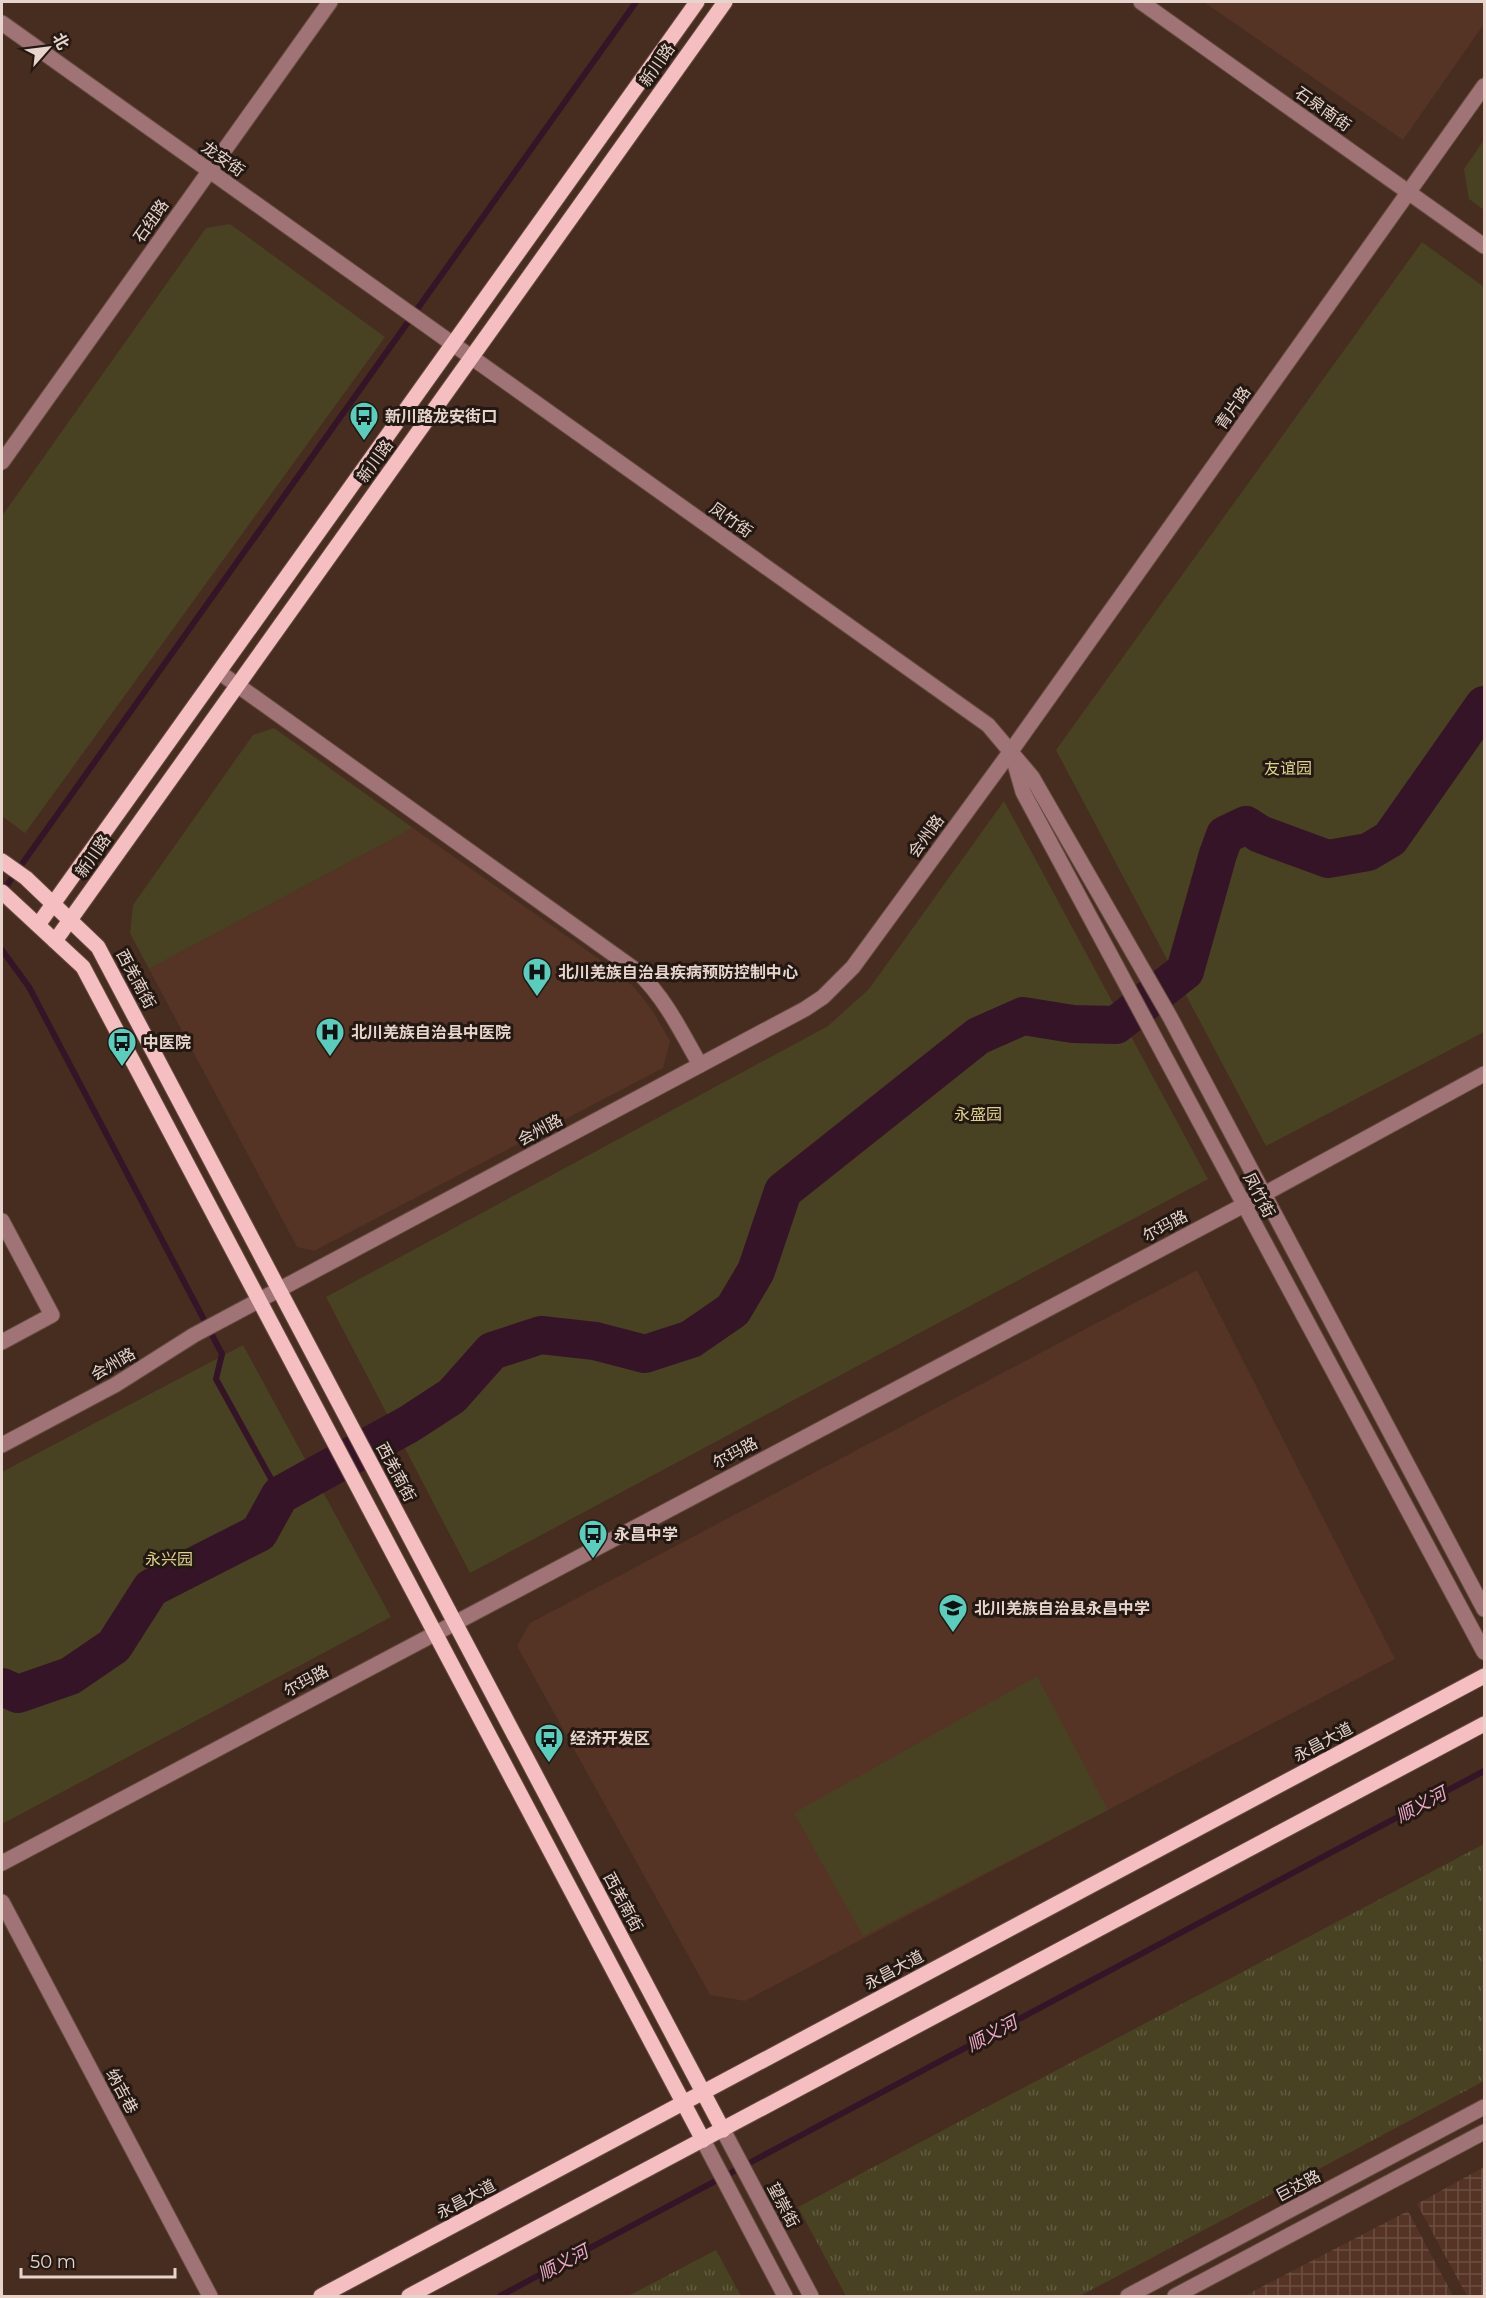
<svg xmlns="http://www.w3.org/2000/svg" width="1486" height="2298" viewBox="0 0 1486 2298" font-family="Montserrat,'Noto Sans SC',sans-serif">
  <defs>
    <pattern id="industrial-grid" width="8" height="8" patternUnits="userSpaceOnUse" patternTransform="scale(1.5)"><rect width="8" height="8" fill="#553325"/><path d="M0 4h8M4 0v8" fill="none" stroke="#6d5043"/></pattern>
    <pattern id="grass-tufts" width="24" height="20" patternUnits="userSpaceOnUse" patternTransform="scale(1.5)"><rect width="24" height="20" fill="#484223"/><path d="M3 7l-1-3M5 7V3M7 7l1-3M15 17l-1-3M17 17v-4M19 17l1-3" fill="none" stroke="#625c42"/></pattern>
  </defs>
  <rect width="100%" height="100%" fill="#472c20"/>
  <!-- built -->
  <g fill="#553325">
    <polygon points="1204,2 1484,2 1484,24 1403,140"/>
    <polygon points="413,828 602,961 633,986 652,1010 670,1041 663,1068 314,1251 297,1247 149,969"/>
    <polygon points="1197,1270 1395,1659 745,2001 710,1995 517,1646 530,1623"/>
  </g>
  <!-- industrial -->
  <g fill="url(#industrial-grid)">
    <polygon points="1484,2167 1484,2296 1467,2296 1417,2204"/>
    <polygon points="1408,2211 1453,2296 1244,2296"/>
  </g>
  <!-- grass -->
  <g fill="url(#grass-tufts)">
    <polygon points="1484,1844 1484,2081 1080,2296 846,2296 798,2207"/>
    <polygon points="716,2250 741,2296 628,2296"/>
  </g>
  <!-- park -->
  <g fill="#484223">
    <polygon points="1484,140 1484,210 1469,199 1464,169"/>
    <polygon points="230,224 385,337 25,833 2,816 2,516 206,228"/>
    <polygon points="1422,242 1484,287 1484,1032 1266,1146 1056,750"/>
    <polygon points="274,728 413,828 149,969 130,933 133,905 253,735"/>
    <polygon points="1004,801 1208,1179 470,1573 326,1297 828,1026 869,989"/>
    <polygon points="243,1345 391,1617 2,1824 2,1472"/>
    <polygon points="1037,1676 1108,1810 863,1936 794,1813"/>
  </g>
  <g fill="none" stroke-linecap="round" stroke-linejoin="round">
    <!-- stream -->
    <g stroke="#361427" stroke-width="6">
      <polyline points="2,892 636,2"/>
      <polyline points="2,950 29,987 222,1354 216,1379 280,1495"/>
      <polyline points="500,2296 1484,1771"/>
    </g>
    <!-- river -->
    <polyline stroke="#361427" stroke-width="38" points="2,1687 18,1694 70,1676 114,1646 151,1588 259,1533 280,1495 409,1424 452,1396 492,1351 541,1335 595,1341 645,1354 691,1339 733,1310 756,1271 783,1191 978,1036 1023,1016 1073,1024 1116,1025 1185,971 1218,854 1225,835 1246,825 1260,834 1328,859 1368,852 1390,839 1484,705"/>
    <!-- minor casing -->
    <g stroke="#644a3f" stroke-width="17">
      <g id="minor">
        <polyline points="1141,2 1484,246"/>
        <polyline points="2,23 988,725 1032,777 1170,1017 1484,1609"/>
        <polyline points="2,462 330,2"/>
        <path d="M219,672l418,299c28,27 44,60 63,94"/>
        <polyline points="1013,757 1023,792 1484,1652"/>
        <polyline points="2,1221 52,1315 2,1342"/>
        <polyline points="2,1445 115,1385 194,1335 805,1009 823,997 853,967 1011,751 1484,86"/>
        <polyline points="2,1863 1244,1205 1484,1074"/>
        <polyline points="2,1902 210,2296"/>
        <polyline points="723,2130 811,2296"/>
        <polyline points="703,2140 785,2296"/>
        <polyline points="1128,2296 1484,2107"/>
        <polyline points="1175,2296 1484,2132"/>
      </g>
    </g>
    <!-- major casing -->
    <g stroke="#644a3f" stroke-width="17">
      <g id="major">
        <polyline points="2,861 26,878 98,947 723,2130"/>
        <polyline points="2,892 83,967 703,2140"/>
        <polyline points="38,925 697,2"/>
        <polyline points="55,941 725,2"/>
        <polyline points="321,2296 1484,1676"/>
        <polyline points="409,2296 1484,1724"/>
      </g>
    </g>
    <!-- minor -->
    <use href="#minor" stroke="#a07476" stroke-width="15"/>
    <!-- major -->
    <use href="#major" stroke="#f5bfc1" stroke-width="15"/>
  </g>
  <!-- icons -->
  <defs>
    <g id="bus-pin" transform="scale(1.5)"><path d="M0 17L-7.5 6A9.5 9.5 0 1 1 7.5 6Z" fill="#5acebd" stroke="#241812"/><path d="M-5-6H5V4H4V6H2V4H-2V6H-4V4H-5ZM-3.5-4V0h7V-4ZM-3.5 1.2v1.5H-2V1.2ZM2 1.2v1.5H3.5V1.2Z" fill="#111"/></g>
    <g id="hospital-pin" transform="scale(1.5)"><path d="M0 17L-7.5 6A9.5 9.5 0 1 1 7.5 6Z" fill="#5acebd" stroke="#241812"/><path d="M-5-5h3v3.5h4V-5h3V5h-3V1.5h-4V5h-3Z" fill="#111"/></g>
    <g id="school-pin" transform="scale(1.5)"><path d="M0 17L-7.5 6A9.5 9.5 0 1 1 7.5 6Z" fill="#5acebd" stroke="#241812"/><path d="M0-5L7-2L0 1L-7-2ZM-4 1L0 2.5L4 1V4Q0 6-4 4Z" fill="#111"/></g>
  </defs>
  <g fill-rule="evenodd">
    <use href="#bus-pin" x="364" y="416"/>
    <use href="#hospital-pin" x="537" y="972"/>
    <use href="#hospital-pin" x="330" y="1032"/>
    <use href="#bus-pin" x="122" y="1042"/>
    <use href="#bus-pin" x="593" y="1534"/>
    <use href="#school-pin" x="953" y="1608"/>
    <use href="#bus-pin" x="549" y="1738"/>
  </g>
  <g text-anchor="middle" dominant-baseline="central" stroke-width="6" stroke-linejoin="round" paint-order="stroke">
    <!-- street labels -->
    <g font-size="16" fill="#e6d4cd" stroke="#241812">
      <text transform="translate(657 65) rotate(-55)">新川路</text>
      <text transform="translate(1323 109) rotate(35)">石泉南街</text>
      <text transform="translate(223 159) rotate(35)">龙安街</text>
      <text transform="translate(151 221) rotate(-55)">石纽路</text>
      <text transform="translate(1233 408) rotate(-55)">青片路</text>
      <text transform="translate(375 461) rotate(-54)">新川路</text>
      <text transform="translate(731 520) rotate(35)">凤竹街</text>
      <text transform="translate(926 836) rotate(-54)">会州路</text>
      <text transform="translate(93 856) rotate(-55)">新川路</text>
      <text transform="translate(136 979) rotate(62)">西羌南街</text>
      <text transform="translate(540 1130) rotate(-28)">会州路</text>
      <text transform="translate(1259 1195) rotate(62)">凤竹街</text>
      <text transform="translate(1165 1226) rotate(-28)">尔玛路</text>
      <text transform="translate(113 1364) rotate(-30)">会州路</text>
      <text transform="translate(735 1453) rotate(-28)">尔玛路</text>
      <text transform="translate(396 1472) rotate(62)">西羌南街</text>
      <text transform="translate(306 1681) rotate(-28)">尔玛路</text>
      <text transform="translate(1323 1742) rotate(-28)">永昌大道</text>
      <text transform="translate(623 1902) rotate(62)">西羌南街</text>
      <text transform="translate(894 1970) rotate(-28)">永昌大道</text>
      <text transform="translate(122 2091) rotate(62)">纳吉巷</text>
      <text transform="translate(1298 2186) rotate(-28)">巨达路</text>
      <text transform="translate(466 2199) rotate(-28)">永昌大道</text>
      <text transform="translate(783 2205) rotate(62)">望崇街</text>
    </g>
    <!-- poi labels -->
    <g font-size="16" font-weight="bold" fill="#e6d4cd" stroke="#241812" text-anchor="start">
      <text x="385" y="416">新川路龙安街口</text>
      <text x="558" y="972">北川羌族自治县疾病预防控制中心</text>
      <text x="351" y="1032">北川羌族自治县中医院</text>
      <text x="143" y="1042">中医院</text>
      <text x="614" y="1534">永昌中学</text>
      <text x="974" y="1608">北川羌族自治县永昌中学</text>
      <text x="570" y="1738">经济开发区</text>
    </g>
    <!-- park labels -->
    <g font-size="16" fill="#ded28b" stroke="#241812">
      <text x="1288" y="768">友谊园</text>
      <text x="978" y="1114">永盛园</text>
      <text x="169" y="1559">永兴园</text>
    </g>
    <!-- water labels -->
    <g font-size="18" font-style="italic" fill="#eea9ca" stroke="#241812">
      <text transform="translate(1421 1805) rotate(-28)">顺义河</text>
      <text transform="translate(992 2034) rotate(-28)">顺义河</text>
      <text transform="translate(563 2263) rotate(-28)">顺义河</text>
    </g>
  </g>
  <!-- border -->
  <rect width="1486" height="2298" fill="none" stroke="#e6d4cd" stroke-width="6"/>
  <!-- north arrow -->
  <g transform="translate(48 48) rotate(62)" stroke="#241812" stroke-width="4.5" paint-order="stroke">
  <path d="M0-4.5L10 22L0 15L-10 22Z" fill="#e6d4cd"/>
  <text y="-9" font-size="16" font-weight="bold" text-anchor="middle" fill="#e6d4cd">北</text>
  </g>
  <!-- scale -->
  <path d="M21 2268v9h154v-9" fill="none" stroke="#e6d4cd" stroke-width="3"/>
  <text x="30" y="2268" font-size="18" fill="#e6d4cd" stroke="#241812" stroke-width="4.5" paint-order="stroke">50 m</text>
</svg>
